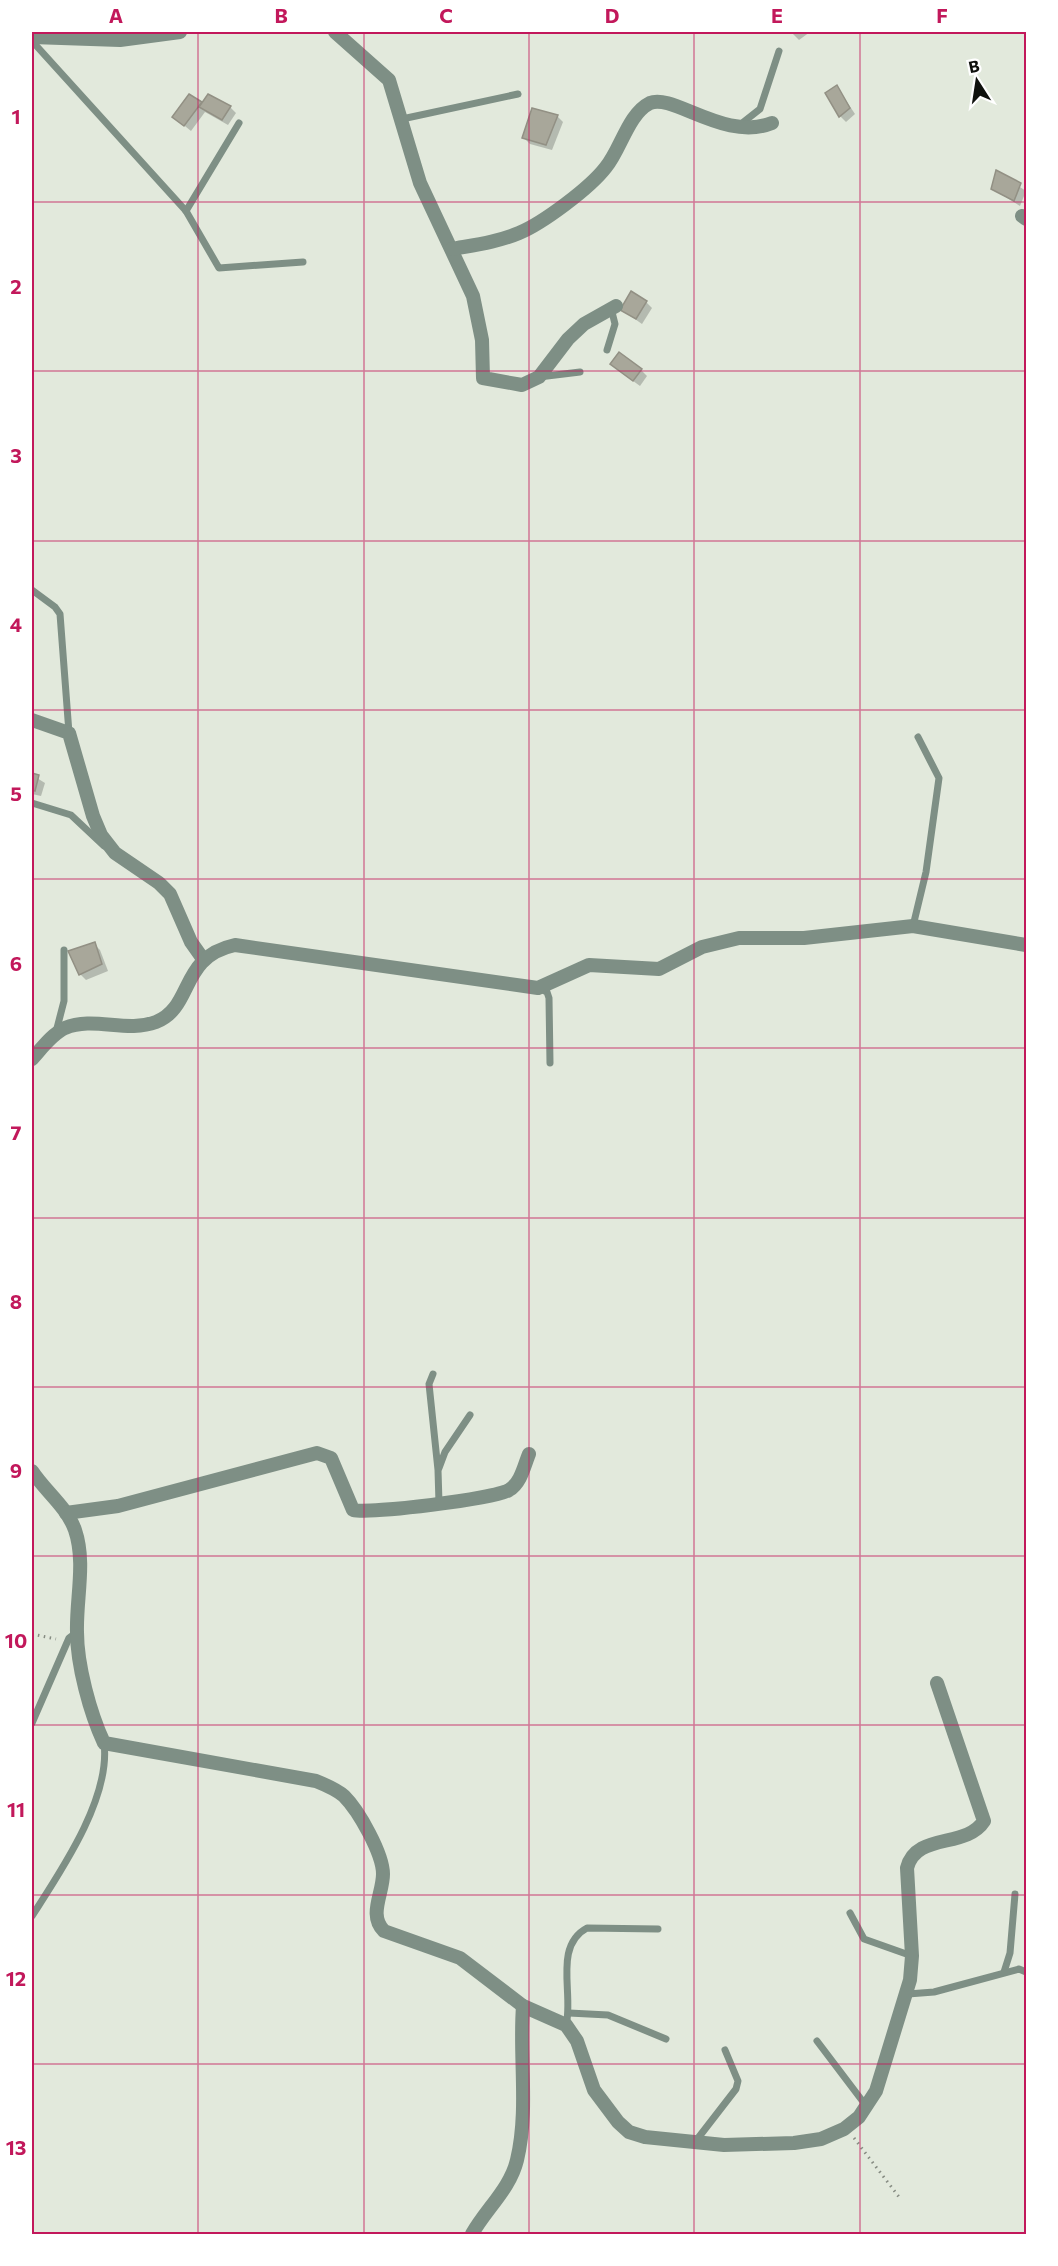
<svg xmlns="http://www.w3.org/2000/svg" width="1058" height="2266" viewBox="0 0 1058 2266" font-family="Commissioner,sans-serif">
  <rect width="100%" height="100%" fill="#e2e9dc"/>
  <!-- shadow -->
  <g fill="#0003">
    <polygon points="791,32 810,32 799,40"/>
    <polygon points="837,87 855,114 846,122 840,116"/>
    <polygon points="190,96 203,104 230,107 236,113 228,125 205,112 191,131 180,122"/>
    <polygon points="557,116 563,122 552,150 530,144 524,138"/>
    <polygon points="997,172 1026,191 1020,206 993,189"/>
    <polygon points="646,302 652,308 642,324 622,310"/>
    <polygon points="618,370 641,370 647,376 640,386"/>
    <polygon points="32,775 45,783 41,796 32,794"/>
    <polygon points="94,944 100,950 108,971 86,980 80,974"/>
  </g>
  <!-- building -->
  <g fill="#a8a79a" stroke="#929084" stroke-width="1.5">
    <polygon points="837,85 850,108 839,117 825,93"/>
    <polygon points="189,94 202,102 184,126 172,117"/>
    <polygon points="208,94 231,106 222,120 199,107"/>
    <polygon points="532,108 558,115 546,145 522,138"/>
    <polygon points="996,170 1021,183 1014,201 991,189"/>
    <polygon points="631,291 647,301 636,319 620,310"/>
    <polygon points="619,352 642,369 633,381 610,364"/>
    <polygon points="32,773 39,775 35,791 32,790"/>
    <polygon points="95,942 102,964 79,975 68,951"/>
  </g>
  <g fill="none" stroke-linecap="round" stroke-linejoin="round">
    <!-- path -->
    <g stroke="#868b82" stroke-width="3" stroke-dasharray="1.5 4.5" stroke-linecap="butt">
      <polyline points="32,1634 56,1639"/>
      <polyline points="854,2138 899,2197"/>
    </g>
    <!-- service -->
    <g stroke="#7e8f85" stroke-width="7">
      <polyline points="32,41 186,211 219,268 303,262"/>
      <polyline points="402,119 518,94"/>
      <polyline points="741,124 760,109 779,51"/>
      <polyline points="186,211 239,123"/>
      <polyline points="607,350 615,324 611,308"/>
      <polyline points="539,377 580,372"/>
      <polyline points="32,590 55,607 60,614 69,733"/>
      <polyline points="32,803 71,815 104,846"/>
      <polyline points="913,926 926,872 939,778 918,737"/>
      <polyline points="541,989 547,992 549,998 550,1063"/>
      <polyline points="56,1032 64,1001 64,950"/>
      <polyline points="433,1374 429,1384 438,1470 439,1503"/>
      <polyline points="439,1468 445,1452 470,1415"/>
      <polyline points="32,1723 69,1638 77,1632"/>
      <polyline points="850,1913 864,1939 912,1956"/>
      <path d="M32,1916c29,-45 79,-118 72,-173"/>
      <polyline points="1004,1972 1010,1953 1015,1894"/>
      <polyline points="908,1994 934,1992 1019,1969 1026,1972"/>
      <polyline points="569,2013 608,2015 666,2039"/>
      <path d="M566,2025c8,-30 -13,-79 21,-97l71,1"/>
      <polyline points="817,2041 867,2107"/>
      <polyline points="695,2142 736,2089 738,2081 725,2050"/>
    </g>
    <!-- minor -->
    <g stroke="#7e8f85" stroke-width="14">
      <polyline points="335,32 389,80 420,183 473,296 482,340 483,378 522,385 539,377 568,339 584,324 616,306"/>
      <polyline points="32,37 120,40 180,32"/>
      <polyline points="1022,216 1026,219"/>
      <path d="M452,249c22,-4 46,-7 67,-16 24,-10 71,-45 87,-66 15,-18 22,-53 44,-64 23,-10 75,39 122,20"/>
      <polyline points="32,720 69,733 93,816 101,835 115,853 159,883 170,894 191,942 203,959"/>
      <path d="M32,1059c10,-11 20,-25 33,-31 28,-12 62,5 91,-6 38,-15 23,-65 79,-77l303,43 51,-23 70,4 43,-22 37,-9h65l109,-12 113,19"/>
      <path d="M32,1471c13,20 35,36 43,59 11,32 1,69 2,102 0,33 13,81 27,111l212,38c10,4 20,8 28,15 15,15 39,58 39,78 0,20 -15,41 1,57l76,27 63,48 43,19 11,16 17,49 24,32 11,10 16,5 79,8 70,-2 27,-4 23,-10 15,-12 17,-26 34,-111 2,-24 -5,-88c9,-36 59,-19 77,-47l-47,-138"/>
      <path d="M66,1513l52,-7 199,-53 14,5 22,52c16,4 142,-11 156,-20 12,-7 15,-24 20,-36"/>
      <path d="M472,2234c14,-25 38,-45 45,-74 12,-50 2,-104 6,-154"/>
    </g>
  </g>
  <!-- grid -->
  <path fill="none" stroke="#c2185b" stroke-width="1.5" stroke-opacity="0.55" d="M198,32v2202M364,32v2202M529,32v2202M694,32v2202M860,32v2202M32,202h994M32,371h994M32,541h994M32,710h994M32,879h994M32,1048h994M32,1218h994M32,1387h994M32,1556h994M32,1725h994M32,1895h994M32,2064h994"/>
  <!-- border -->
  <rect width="1058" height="2266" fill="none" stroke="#ffffff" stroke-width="66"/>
  <!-- north arrow -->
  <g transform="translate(977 81) rotate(348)" stroke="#ffffff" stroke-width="4.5" paint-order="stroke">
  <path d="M0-4.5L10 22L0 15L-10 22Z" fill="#0f110d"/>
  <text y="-9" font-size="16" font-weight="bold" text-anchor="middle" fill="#0f110d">B</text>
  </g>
  <rect x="33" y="33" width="992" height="2200" fill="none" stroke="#c2185b" stroke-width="2"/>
  <g font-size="20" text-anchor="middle" font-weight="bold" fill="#c2185b">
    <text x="116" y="23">A</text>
    <text x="281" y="23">B</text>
    <text x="446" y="23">C</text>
    <text x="612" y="23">D</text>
    <text x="777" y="23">E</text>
    <text x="942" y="23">F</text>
    <text x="16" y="124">1</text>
    <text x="16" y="294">2</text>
    <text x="16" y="463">3</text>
    <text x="16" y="632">4</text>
    <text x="16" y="801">5</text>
    <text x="16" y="971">6</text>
    <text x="16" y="1140">7</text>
    <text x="16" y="1309">8</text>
    <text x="16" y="1478">9</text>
    <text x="16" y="1648">10</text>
    <text x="16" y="1817">11</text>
    <text x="16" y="1986">12</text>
    <text x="16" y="2155">13</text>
  </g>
</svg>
